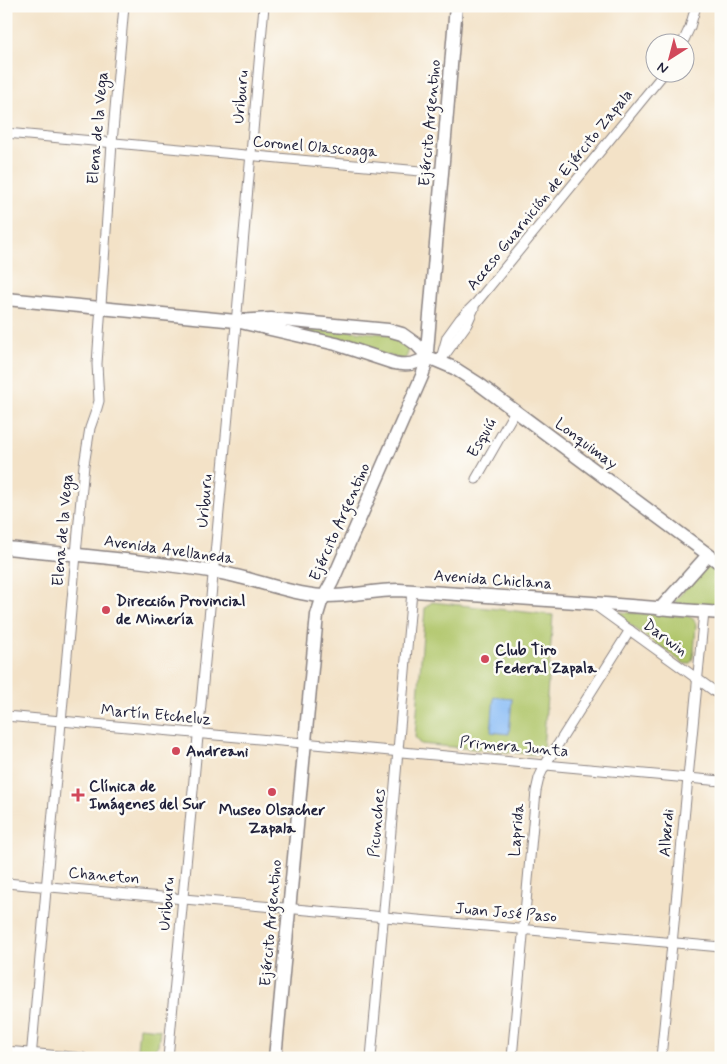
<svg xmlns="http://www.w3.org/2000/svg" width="727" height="1064" viewBox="0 0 727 1064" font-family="Mynerve,sans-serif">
  <rect width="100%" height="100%" fill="#fdfcf7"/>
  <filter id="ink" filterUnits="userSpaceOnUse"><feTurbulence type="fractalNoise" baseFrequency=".02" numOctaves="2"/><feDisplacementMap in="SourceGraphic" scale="10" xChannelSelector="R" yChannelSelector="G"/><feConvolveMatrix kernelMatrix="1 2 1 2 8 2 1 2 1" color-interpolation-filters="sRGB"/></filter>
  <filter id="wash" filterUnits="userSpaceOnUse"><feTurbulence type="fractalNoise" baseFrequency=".0096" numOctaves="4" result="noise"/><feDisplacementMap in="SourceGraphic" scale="20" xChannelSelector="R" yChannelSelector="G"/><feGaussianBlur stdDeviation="1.12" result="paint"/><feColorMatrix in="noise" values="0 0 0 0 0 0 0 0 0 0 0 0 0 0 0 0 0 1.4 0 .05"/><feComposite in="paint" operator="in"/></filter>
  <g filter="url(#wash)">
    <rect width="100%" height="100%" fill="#f3e2c7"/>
    <!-- green -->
    <g fill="#b0c66b" stroke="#697453">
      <path d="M279,324l116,11c9,7 19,13 9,25z"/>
      <polygon points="710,566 721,572 721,607 674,603 674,602 705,567"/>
      <polygon points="432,602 553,615 543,750 538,755 420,744 415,737 425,608"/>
      <path d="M617,612l70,4c5,1 8,4 9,9 -1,8 -1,32 -5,37 -3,3 -5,2 -8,1l-68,-49z"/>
      <polygon points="139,1027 160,1029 158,1045 154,1050 137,1049"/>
    </g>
    <!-- water -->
    <polygon fill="#87bbf6" stroke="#546e98" points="494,697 512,699 509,734 491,732"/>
  </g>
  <g filter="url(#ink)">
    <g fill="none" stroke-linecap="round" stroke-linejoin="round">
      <!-- street casing -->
      <g stroke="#8a8281" stroke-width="11">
        <g id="street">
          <polyline points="683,42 690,27 696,6"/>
          <polyline points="6,133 442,173"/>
          <polyline points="444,356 467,324 474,308"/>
          <polyline points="440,362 447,337 460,319 476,303 665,72"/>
          <polyline points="476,479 515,411"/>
          <polyline points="592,603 721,696"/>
          <polyline points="6,716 721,781"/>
          <polyline points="6,883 721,947"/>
          <polyline points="6,1051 83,1058"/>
          <polyline points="31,1058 84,465 90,428 97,408 99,401 97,364 112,143 124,6"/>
          <polyline points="168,1058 228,415 264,6"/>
          <polyline points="371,1058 412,591"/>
          <polyline points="512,1058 536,791 539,778 545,765 630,630"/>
          <polyline points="661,1058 704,612"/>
        </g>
      </g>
      <!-- secondary casing -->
      <g stroke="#8a8281" stroke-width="15">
        <g id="secondary">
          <path d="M6,299l230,22 100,23 58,19c14,3 21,1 34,-6"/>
          <polyline points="236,321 271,319 388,330 402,334 416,344 428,357 454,368 479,384 721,564"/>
          <path d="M6,548c72,7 145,13 216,25 33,6 68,21 101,23 25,1 50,-6 76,-6l193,13 129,10"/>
          <polyline points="660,609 708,555"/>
          <polyline points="275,1058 317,615 321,602 332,582 422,376 426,363 456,6"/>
        </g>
      </g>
      <!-- street -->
      <use href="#street" stroke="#fff" stroke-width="9"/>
      <!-- secondary -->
      <use href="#secondary" stroke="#fff" stroke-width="12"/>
    </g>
  </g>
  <!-- markers -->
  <g fill="#d1495b" stroke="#fdfcf7" stroke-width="2">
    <circle cx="106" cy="610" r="5"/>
    <circle cx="485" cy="659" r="5"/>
    <circle cx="176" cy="751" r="5"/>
    <circle cx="272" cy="792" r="5"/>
    <path d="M75.5 787.5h5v5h5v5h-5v5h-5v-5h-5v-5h5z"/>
  </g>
  <g text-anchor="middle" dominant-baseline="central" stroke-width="5" stroke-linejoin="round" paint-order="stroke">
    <!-- street labels -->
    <g font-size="16" fill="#22223b" stroke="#fdfcf7">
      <text transform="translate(241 97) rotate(-85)">Uriburu</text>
      <text transform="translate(430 123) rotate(-85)">Ejército Argentino</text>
      <text transform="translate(98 128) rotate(-85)">Elena de la Vega</text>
      <text transform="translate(315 147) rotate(5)">Coronel Olascoaga</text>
      <text transform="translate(550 190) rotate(-51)">Acceso Guarnición de Ejército Zapala</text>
      <text transform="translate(482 438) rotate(-60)">Esquiú</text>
      <text transform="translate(586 444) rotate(37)">Lonquimay</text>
      <text transform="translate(205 501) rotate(-85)">Uriburu</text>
      <text transform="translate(340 522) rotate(-66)">Ejército Argentino</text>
      <text transform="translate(63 530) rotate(-85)">Elena de la Vega</text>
      <text transform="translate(169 550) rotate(8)">Avenida Avellaneda</text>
      <text transform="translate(493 580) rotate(4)">Avenida Chiclana</text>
      <text transform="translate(665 638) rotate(36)">Darwin</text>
      <text transform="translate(156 715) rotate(5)">Martín Etcheluz</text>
      <text transform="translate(514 747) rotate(5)">Primera Junta</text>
      <text transform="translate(377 823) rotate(-85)">Picunches</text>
      <text transform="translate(517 830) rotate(-85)">Laprida</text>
      <text transform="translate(667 833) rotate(-85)">Alberdi</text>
      <text transform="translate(104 876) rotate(5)">Chaneton</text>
      <text transform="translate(167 904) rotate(-85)">Uriburu</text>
      <text transform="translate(506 913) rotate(5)">Juan José Paso</text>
      <text transform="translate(271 923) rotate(-85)">Ejército Argentino</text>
    </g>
    <!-- poi labels -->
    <g font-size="16" font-weight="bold" fill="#22223b" stroke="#fdfcf7" text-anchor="start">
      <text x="116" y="601">Dirección Provincial<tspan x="116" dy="18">de Minería</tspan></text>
      <text x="495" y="650">Club Tiro<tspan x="495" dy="18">Federal Zapala</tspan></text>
      <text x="186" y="751">Andreani</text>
      <text x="89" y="786">Clínica de<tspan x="89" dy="18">Imágenes del Sur</tspan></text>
      <text x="272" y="810" text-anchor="middle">Museo Olsacher<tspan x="272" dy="18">Zapala</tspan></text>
    </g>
  </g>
  <!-- margin -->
  <rect width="727" height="1064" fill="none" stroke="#fdfcf7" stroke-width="25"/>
  <!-- north arrow -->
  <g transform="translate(670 58) rotate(216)"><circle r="24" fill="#fdfcf7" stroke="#a5a5ac"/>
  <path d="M0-4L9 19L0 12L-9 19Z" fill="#d1495b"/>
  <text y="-8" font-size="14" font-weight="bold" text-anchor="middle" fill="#22223b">N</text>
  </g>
</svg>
